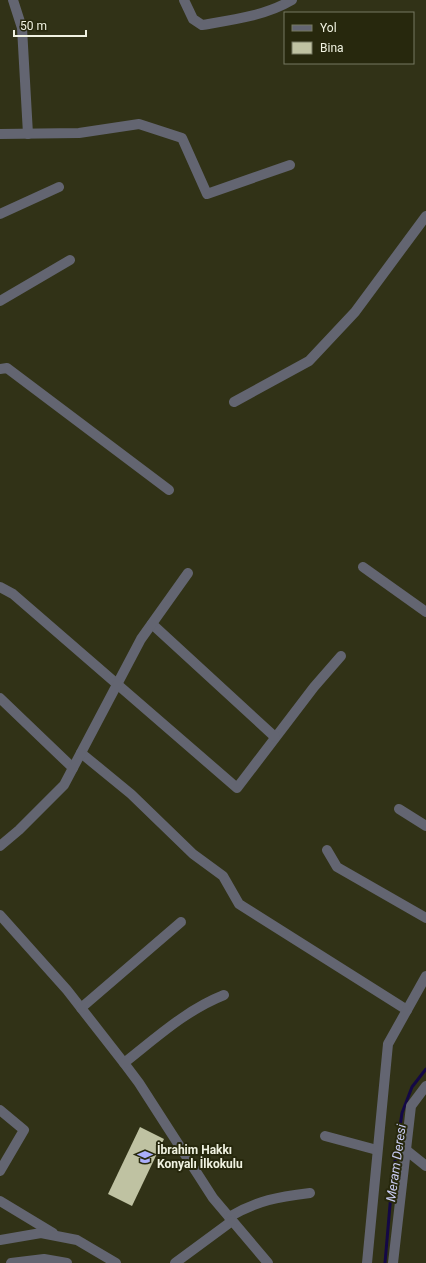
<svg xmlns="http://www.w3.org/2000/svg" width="426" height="1263" viewBox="0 0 426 1263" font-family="Roboto,sans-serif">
  <rect width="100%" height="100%" fill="#313217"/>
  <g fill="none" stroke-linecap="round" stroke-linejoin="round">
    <!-- stream -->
    <polyline stroke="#140846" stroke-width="3" points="385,1263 392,1182 402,1113 412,1087 426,1069"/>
  </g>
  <!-- building -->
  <polygon fill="#bfc2a2" points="140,1127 164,1139 132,1206 108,1194"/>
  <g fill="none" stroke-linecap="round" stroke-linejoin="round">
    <!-- minor -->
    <g stroke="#636571" stroke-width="10">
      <polyline points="13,0 22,28 28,134"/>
      <path d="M184,0l9,19 9,6c30,-5 63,-9 90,-25"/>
      <polyline points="0,134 79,133 139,124 182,138 207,194 290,165"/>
      <polyline points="0,214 59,187"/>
      <polyline points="0,301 70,260"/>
      <polyline points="0,369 7,368 169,490"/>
      <polyline points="234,402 309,361 355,312 426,216"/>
      <polyline points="363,567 426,612"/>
      <polyline points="0,587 13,594 237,788 314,687 341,656"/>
      <polyline points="152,624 275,737"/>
      <polyline points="0,698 73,768"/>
      <polyline points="81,753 131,794 193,854 223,876 239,904 407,1010"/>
      <polyline points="399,809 426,826"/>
      <polyline points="0,846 19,830 64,785 141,639 188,573"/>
      <polyline points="327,850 337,867 426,918"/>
      <polyline points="0,915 67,990 124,1063 139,1083 213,1198 268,1263"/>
      <polyline points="81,1008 181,922"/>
      <path d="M124,1063c32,-25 62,-53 100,-68"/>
      <polyline points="0,1110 24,1130 0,1171"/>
      <polyline points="325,1136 377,1150"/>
      <polyline points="406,1150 426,1166"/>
      <polyline points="0,1201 53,1233"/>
      <path d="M229,1217c29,-17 49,-20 81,-24"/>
      <polyline points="0,1240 41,1233 77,1240 116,1263"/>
      <polyline points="11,1263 44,1259 67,1263"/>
      <polyline points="175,1263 232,1221"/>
      <polyline points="367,1263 388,1044 426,976"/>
      <polyline points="393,1263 411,1106 426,1086"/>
    </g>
  </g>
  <!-- icons -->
  <defs>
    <g id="school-bare" transform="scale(1.2)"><path d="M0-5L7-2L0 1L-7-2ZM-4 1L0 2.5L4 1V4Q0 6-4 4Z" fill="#abaffb" stroke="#27280d" stroke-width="2.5" paint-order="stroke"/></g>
  </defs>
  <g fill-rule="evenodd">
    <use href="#school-bare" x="145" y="1157"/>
  </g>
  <g text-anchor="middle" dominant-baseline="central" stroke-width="4" stroke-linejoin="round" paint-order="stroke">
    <!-- poi labels -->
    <g font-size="12" font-weight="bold" fill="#f0f2e1" stroke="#27280d" text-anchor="start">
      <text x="157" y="1150">İbrahim Hakkı<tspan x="157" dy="14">Konyalı İlkokulu</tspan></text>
    </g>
    <!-- water labels -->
    <g font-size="13" font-style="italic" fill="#c9ccf3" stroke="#27280d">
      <text transform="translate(396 1163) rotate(-82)">Meram Deresi</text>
    </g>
  </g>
  <!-- legend -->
  <rect x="284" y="12" width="130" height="52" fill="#27280d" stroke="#777962"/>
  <rect x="292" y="25" width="20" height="6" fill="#636571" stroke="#777962"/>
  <text x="320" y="32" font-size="12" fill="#f0f2e1">Yol</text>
  <rect x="292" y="42" width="20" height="12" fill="#bfc2a2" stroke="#777962"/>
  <text x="320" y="52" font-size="12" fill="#f0f2e1">Bina</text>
  <!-- scale -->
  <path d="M14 30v6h72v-6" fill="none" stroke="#f0f2e1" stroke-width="2"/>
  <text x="20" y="30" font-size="12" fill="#f0f2e1" stroke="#27280d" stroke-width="3" paint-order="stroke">50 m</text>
</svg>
